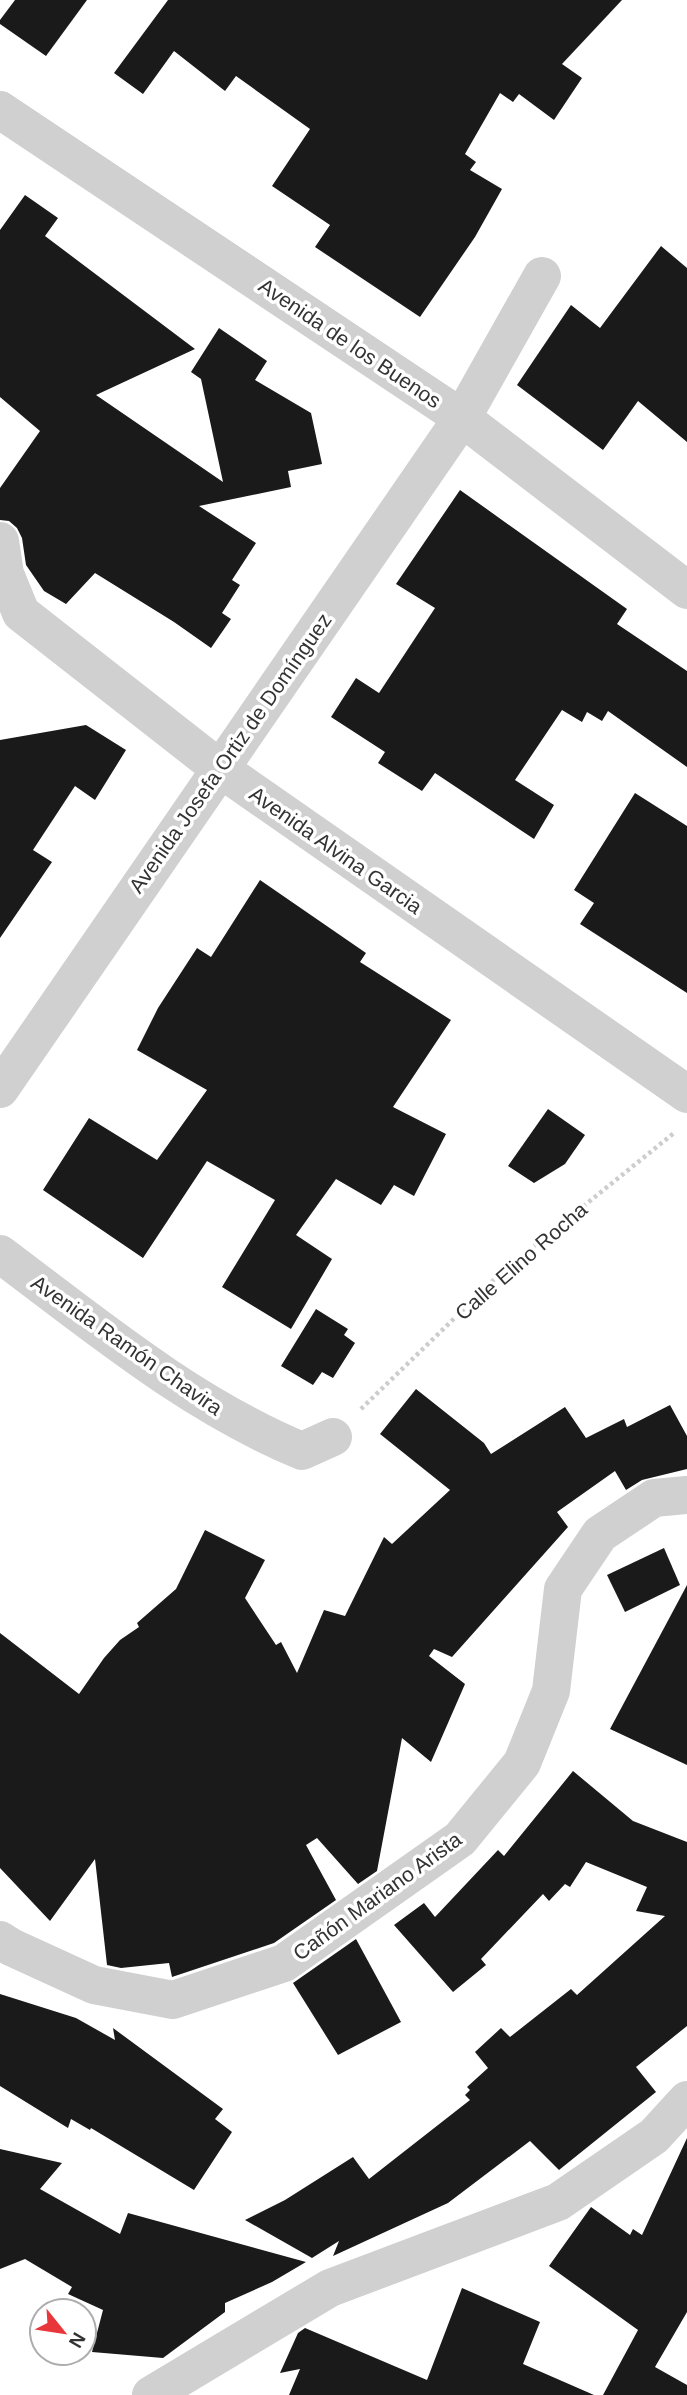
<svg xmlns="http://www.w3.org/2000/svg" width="687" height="2395" viewBox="0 0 687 2395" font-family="Arial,sans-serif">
  <rect width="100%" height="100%" fill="#fff"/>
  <!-- building -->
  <g fill="#1a1a1a">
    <polygon points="15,0 87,0 46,56 0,24 0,20"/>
    <polygon points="168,0 622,0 562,64 582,78 554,120 519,94 513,102 500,93 465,154 476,162 470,170 502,189 475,237 420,317 315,247 330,225 272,186 310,129 236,76 225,91 174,51 143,94 114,73"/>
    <polygon points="25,195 58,218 45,236 195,349 96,395 223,482 201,379 191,372 219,328 267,361 255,380 311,413 322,464 288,471 291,487 199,506 256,543 232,580 240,585 222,613 231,619 211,648 174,622 95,573 66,604 44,591 26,565 22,538 17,528 9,521 0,520 0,488 40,431 0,397 0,230"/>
    <polygon points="661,246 687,268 687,442 638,401 603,450 517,385 571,305 600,328"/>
    <polygon points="460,490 627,609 617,624 687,671 687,767 608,711 602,721 587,712 582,722 562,710 515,780 554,805 534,839 435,773 422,791 378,763 385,752 331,717 356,678 379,693 435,608 396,584"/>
    <polygon points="86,725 126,750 95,800 75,786 33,850 52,862 0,938 0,740"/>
    <polygon points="635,793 687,826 687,993 580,924 594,903 574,890"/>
    <polygon points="260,880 366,953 360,962 451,1020 393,1107 446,1134 414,1196 394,1185 381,1205 336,1179 296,1235 332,1259 291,1329 222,1287 275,1200 207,1161 143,1258 43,1190 89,1118 157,1160 207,1090 137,1050 158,1008 197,948 211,957"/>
    <polygon points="548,1109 585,1135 565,1164 534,1183 508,1166"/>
    <polygon points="316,1309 348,1329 344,1335 355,1343 333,1378 322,1372 313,1385 281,1366"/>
    <polygon points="416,1389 484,1443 491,1454 565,1407 586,1438 624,1419 627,1427 670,1405 687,1436 687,1469 642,1480 626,1490 615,1471 557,1512 568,1527 452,1657 434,1649 429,1656 465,1684 431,1762 402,1738 377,1871 358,1884 317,1838 306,1845 336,1900 274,1943 172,1977 169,1963 121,1968 107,1965 95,1859 50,1921 0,1868 0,1633 79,1694 104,1658 120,1640 139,1627 137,1623 176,1589 205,1530 265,1560 245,1598 276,1645 281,1642 297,1673 324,1610 345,1616 384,1537 392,1544 450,1490 380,1434"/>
    <polygon points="664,1548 680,1585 625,1612 607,1575"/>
    <polygon points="687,1585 687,1765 610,1729"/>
    <polygon points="573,1771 633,1821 687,1842 687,2026 636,2067 656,2092 559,2170 530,2141 448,2203 333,2256 339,2241 312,2258 245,2220 285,2200 353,2157 369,2179 470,2100 465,2095 470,2090 467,2087 488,2068 475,2052 501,2028 510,2037 571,1989 577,1995 665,1916 636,1911 647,1887 586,1862 570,1887 565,1884 549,1901 543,1894 481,1959 486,1965 453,1992 394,1925 424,1903 435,1917 498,1850 504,1856"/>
    <polygon points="356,1939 401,2022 338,2055 293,1983"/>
    <polygon points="0,1994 76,2018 115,2040 113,2028 223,2109 215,2119 232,2132 194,2190 91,2128 90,2130 71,2119 68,2128 0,2086"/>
    <polygon points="687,2138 687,2312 655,2367 687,2385 687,2395 603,2395 638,2330 549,2266 591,2207 630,2235 633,2229 642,2235"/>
    <polygon points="0,2149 62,2163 40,2189 120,2234 128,2213 306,2262 272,2282 225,2303 225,2312 163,2358 92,2352 103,2310 68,2294 72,2287 25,2259 0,2269"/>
    <polygon points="462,2288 540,2322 523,2364 594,2395 289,2395 300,2369 280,2373 298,2333 305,2328 427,2380"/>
  </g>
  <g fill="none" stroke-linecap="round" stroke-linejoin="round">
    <!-- path -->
    <polyline stroke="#cdcdcd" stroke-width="4.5" stroke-dasharray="3.5 3.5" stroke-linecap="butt" points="361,1409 502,1272 674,1133"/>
    <!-- minor -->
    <g stroke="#d0d0d0" stroke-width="38">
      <polyline points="542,276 462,418 687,590"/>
      <polyline points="0,541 5,574 21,613 219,768 687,1094"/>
      <path d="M0,1254c96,72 191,151 302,197l31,-14"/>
      <polyline points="0,1940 11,1947 94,1985 173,2000 284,1963 460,1839 522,1763 551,1691 563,1589 600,1534 654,1498 687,1495"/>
      <polyline points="151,2395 330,2288 558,2202 654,2136 687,2100"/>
    </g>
    <!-- tertiary -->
    <polyline stroke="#d0d0d0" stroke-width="38" points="0,110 462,418 0,1089"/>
  </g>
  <g text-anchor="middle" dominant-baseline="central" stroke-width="7" stroke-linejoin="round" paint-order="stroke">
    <!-- street labels -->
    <g font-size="21" fill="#333" stroke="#fff">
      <text transform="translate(350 343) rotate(34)">Avenida de los Buenos</text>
      <text transform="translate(230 753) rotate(-55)">Avenida Josefa Ortiz de Domínguez</text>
      <text transform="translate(336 850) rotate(35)">Avenida Alvina Garcia</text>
      <text transform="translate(521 1261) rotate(-41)">Calle Elino Rocha</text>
      <text transform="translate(127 1345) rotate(35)">Avenida Ramón Chavira</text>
      <text transform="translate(377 1896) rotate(-36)">Cañón Mariano Arista</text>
    </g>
  </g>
  <!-- north arrow -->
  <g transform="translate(63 2332) rotate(120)"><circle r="33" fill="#ffffff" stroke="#adadad" stroke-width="2"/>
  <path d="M0-5L12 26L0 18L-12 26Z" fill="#e9363b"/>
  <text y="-10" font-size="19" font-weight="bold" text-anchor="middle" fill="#333333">N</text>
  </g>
</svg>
